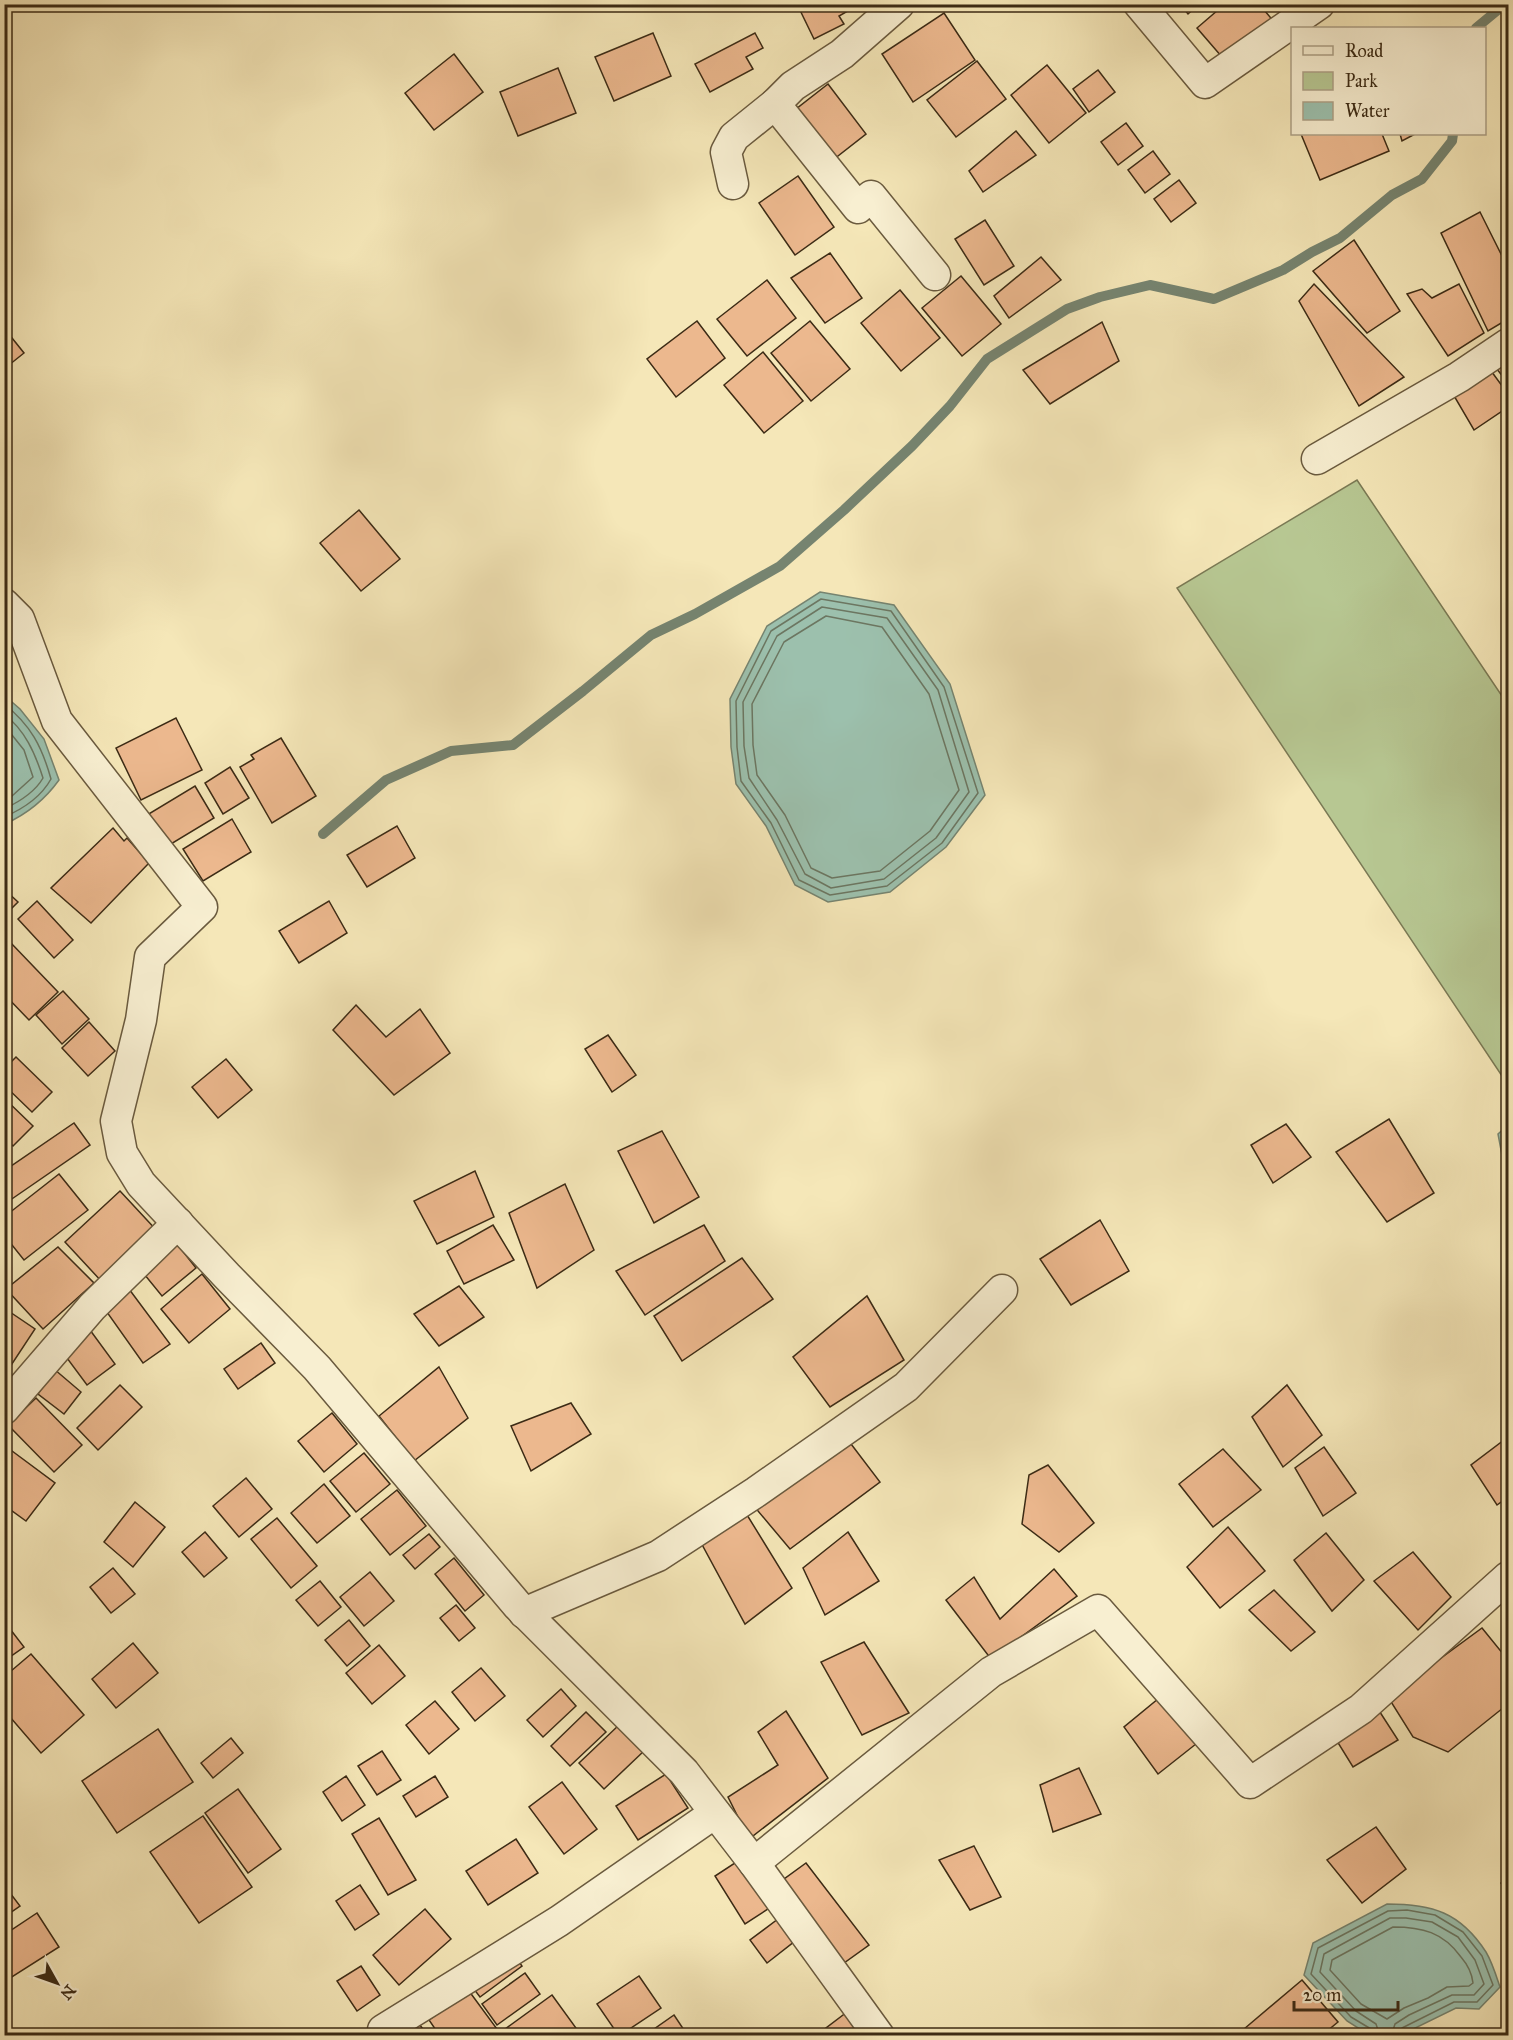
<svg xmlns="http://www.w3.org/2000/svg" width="1513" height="2040" viewBox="0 0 1513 2040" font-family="'IM FELL Great Primer',serif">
  <rect width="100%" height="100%" fill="#f5e7b8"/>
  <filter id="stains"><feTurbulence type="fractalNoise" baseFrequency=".00333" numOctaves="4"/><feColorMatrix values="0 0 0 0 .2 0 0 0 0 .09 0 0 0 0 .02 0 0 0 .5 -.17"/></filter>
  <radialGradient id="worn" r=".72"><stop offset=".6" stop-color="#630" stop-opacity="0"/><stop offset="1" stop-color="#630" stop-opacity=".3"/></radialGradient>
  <!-- green -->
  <polygon fill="#b7c792" stroke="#7a7954" stroke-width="1.5" points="1357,480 1508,705 1508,1085 1177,588"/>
  <!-- water -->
  <g fill="#9cc0ad" stroke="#768470" stroke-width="1.5">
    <polygon points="820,592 894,605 950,684 985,795 946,847 890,892 828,902 795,885 766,826 736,784 731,747 730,699 767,626"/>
    <path d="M5,696l15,13 24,30 15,41c-15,21 -32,34 -54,44z"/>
    <polygon points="1508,1125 1508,1174 1504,1166 1498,1134"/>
    <path d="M1387,1904c45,0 73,8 99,48 6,10 10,23 14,35l-21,22 -23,-1 -55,27h-22l-13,-2 -19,-12 -43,-46 9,-32z"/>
  </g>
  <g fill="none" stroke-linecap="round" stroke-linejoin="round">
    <!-- shore -->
    <g stroke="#6c7661" stroke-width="1.5">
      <polygon points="821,599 891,611 944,687 978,793 942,843 887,886 830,895 799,880 771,823 741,781 737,747 736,701 771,631"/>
      <polygon points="822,607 887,618 938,690 969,792 936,838 884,879 831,888 805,874 777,820 749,778 744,746 743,702 777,636"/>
      <polygon points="826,616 882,627 929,694 959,790 930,831 880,871 832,878 811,868 785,815 757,775 753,745 752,704 784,642"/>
      <path d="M4,704c27,21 38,43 47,75 -10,18 -28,30 -47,38"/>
      <path d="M4,714c21,16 31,39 39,64 -8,14 -24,24 -39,31"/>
      <polyline points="4,725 24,750 33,777 12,796 4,799"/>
      <path d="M1393,1927c29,0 50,5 68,30 6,7 11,16 12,26l-4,3 -22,1 -19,11 -24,10 -17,11 -26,-15 -31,-34 2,-10z"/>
      <polyline points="1373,2036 1371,2029 1351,2017 1311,1974 1318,1948 1388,1911 1407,1910 1435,1915 1463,1932 1482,1956 1493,1985 1477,2002 1454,2002 1402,2028 1399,2036"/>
      <polyline points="1380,2036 1376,2024 1356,2011 1320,1972 1324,1954 1390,1918 1406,1918 1432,1922 1458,1937 1475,1960 1484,1984 1474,1995 1452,1995 1409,2015 1395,2024 1391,2036"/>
    </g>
    <!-- stream -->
    <g stroke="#768470" stroke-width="10">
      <polyline points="1476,28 1505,4"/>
      <polyline points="323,834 386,780 451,751 513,745 583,691 651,635 695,614 780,566 844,510 912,446 950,406 987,359 1067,309 1100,297 1150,285 1214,299 1283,270 1312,252 1340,238 1392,195 1422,179 1452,141 1453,134"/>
    </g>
  </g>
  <!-- building -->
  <g fill="#ecb88e" stroke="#3c2b15" stroke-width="1.5">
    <polygon points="797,4 860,4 839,16 844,24 814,39"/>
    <polygon points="1180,4 1199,4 1188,14"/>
    <polygon points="1225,4 1259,4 1275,23 1228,64 1197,28"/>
    <polygon points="944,13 975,60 913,102 882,54"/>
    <polygon points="653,33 671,76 614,101 595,57"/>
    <polygon points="755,33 763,48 746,57 753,69 710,92 695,64"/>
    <polygon points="454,54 483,92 434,130 405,93"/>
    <polygon points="977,61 1006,99 956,137 927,100"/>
    <polygon points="1047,65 1086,113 1049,143 1011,95"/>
    <polygon points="558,68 576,113 518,136 500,92"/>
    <polygon points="1098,70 1115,92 1089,112 1073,89"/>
    <polygon points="828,84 866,134 829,163 791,113"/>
    <polygon points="1126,123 1143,146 1118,165 1101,142"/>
    <polygon points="1016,131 1036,155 983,192 969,171"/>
    <polygon points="1301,134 1382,134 1389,151 1320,180"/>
    <polygon points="1400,134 1415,134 1402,141"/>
    <polygon points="1153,151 1170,174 1145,193 1128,170"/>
    <polygon points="798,176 834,227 795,255 759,203"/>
    <polygon points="1179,180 1196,203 1171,222 1154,199"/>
    <polygon points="1480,212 1508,268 1508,319 1488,331 1441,233"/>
    <polygon points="985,220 1014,266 984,285 955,239"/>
    <polygon points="1354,240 1400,311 1367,333 1313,271"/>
    <polygon points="830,253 862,298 825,323 791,278"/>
    <polygon points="1041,257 1061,280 1009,318 994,296"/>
    <polygon points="961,276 1001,324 962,356 922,308"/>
    <polygon points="767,280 796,318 747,356 717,319"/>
    <polygon points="1314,284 1404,377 1359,406 1299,301"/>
    <polygon points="1459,284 1484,333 1448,356 1407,294 1422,289 1432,298"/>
    <polygon points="900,290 940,338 901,371 861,323"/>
    <polygon points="697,321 725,358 676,397 647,359"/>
    <polygon points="810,321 850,369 811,401 771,353"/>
    <polygon points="1102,322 1119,361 1050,404 1023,370"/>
    <polygon points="4,328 24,353 4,369"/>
    <polygon points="1508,351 1508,383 1492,363"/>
    <polygon points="763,352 803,401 764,433 724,385"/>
    <polygon points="1486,364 1508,394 1508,407 1474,430 1450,389"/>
    <polygon points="359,510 400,559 361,591 320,543"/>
    <polygon points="176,718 202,770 141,800 116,748"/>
    <polygon points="281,738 316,796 272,823 240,767 254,759 251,755"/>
    <polygon points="230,767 249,798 223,814 205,783"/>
    <polygon points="195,786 214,818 166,847 147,815"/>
    <polygon points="232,819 251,852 203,881 183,849"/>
    <polygon points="397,826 415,858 367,887 347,855"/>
    <polygon points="113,828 124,841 127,838 149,863 91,923 51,888"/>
    <polygon points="4,889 18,902 4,916"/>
    <polygon points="37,901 73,940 54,958 18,919"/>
    <polygon points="329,901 347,933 299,963 279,931"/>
    <polygon points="10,942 58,992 29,1020 4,994 4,948"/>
    <polygon points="63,991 89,1019 62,1044 36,1015"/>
    <polygon points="356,1005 386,1037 420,1009 450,1053 394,1095 333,1030"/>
    <polygon points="89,1022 115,1051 88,1076 62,1048"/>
    <polygon points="608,1035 636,1075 612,1092 585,1049"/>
    <polygon points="16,1057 52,1092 32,1112 4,1085 4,1069"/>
    <polygon points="226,1059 252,1090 218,1118 192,1087"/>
    <polygon points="4,1098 33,1126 13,1146 4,1138"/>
    <polygon points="1389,1119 1434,1193 1387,1222 1336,1152"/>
    <polygon points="74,1123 90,1145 6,1203 4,1171"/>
    <polygon points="1286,1124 1311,1157 1273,1183 1251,1145"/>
    <polygon points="662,1131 699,1197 654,1223 618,1151"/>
    <polygon points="475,1171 494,1217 437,1244 414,1201"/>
    <polygon points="59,1174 88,1210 24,1260 4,1235 4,1217"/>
    <polygon points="565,1184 594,1250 537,1288 509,1213"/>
    <polygon points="120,1191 159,1233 103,1283 65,1242"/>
    <polygon points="1100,1220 1129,1271 1071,1305 1040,1259"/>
    <polygon points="493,1225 514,1260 464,1284 447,1251"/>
    <polygon points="704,1225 725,1261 645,1315 616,1271"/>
    <polygon points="174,1240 196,1268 162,1296 140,1269"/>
    <polygon points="58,1247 94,1283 43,1329 6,1289"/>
    <polygon points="742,1258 773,1299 682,1361 654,1316"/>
    <polygon points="202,1274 230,1309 189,1343 161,1309"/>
    <polygon points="459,1286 484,1317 439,1346 414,1314"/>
    <polygon points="129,1289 170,1344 143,1363 104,1308"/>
    <polygon points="867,1296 904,1360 830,1407 793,1357"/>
    <polygon points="4,1308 35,1329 4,1376"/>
    <polygon points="90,1330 115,1364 87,1385 61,1350"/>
    <polygon points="261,1343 275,1363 238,1389 224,1369"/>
    <polygon points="439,1367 468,1418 414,1461 379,1416"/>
    <polygon points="54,1369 81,1392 64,1414 38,1394"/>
    <polygon points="120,1385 142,1407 98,1450 77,1428"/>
    <polygon points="1287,1385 1322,1435 1283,1467 1252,1417"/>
    <polygon points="36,1398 82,1445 54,1472 8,1425"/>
    <polygon points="571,1403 591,1434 531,1471 511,1426"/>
    <polygon points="332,1413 357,1444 324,1472 298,1441"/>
    <polygon points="1508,1437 1508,1497 1497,1505 1471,1465"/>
    <polygon points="848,1440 880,1482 790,1549 753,1505"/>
    <polygon points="4,1445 55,1483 26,1521 4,1505"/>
    <polygon points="1324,1447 1356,1493 1323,1516 1295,1468"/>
    <polygon points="1223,1449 1261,1490 1213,1527 1179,1484"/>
    <polygon points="364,1453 390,1484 356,1512 330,1481"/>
    <polygon points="1048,1465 1094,1523 1059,1552 1022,1524 1029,1475"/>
    <polygon points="246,1478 272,1509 239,1537 213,1506"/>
    <polygon points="324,1484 350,1516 317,1543 291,1513"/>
    <polygon points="397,1490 426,1526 390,1555 361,1519"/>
    <polygon points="135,1502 165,1527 133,1567 104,1542"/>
    <polygon points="744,1510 792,1588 745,1624 699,1539"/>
    <polygon points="277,1518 317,1566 291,1588 251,1539"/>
    <polygon points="1228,1527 1265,1571 1220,1608 1187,1567"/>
    <polygon points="205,1532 227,1558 204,1577 182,1552"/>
    <polygon points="848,1532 879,1581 825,1615 803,1568"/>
    <polygon points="1326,1533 1364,1580 1332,1611 1294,1560"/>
    <polygon points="429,1534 440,1547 415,1569 403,1555"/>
    <polygon points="1413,1552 1451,1597 1418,1630 1374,1581"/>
    <polygon points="454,1558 484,1595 465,1611 435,1574"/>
    <polygon points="113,1568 135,1594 111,1613 90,1587"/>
    <polygon points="1054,1569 1077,1596 991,1659 946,1600 974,1577 1000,1619"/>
    <polygon points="370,1572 394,1601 364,1626 340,1597"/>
    <polygon points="320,1581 341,1607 318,1626 296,1600"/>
    <polygon points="1274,1590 1315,1632 1291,1651 1249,1610"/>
    <polygon points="456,1605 475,1628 459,1641 440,1618"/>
    <polygon points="349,1620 370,1646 347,1666 325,1640"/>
    <polygon points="7,1625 24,1647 4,1661 4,1627"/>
    <polygon points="1482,1628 1508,1660 1508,1704 1448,1752 1413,1737 1388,1697"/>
    <polygon points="864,1642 909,1713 862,1735 821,1662"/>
    <polygon points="133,1643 158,1673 116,1708 92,1679"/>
    <polygon points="379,1645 405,1676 372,1704 346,1673"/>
    <polygon points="31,1654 84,1715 41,1753 4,1710 4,1677"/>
    <polygon points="481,1668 505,1696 475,1721 452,1692"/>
    <polygon points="561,1689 576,1706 543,1737 527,1720"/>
    <polygon points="1164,1694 1201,1740 1158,1774 1124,1727"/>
    <polygon points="435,1701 459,1729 429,1754 406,1725"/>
    <polygon points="1376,1706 1398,1740 1353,1767 1332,1733"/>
    <polygon points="786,1711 828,1778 749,1839 728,1797 778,1765 758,1732"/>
    <polygon points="586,1712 606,1732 570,1766 551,1746"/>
    <polygon points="620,1724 645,1750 604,1789 579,1763"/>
    <polygon points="158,1729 193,1782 117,1833 82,1781"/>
    <polygon points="231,1738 243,1753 213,1778 201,1763"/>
    <polygon points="382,1751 401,1780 377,1795 358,1766"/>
    <polygon points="1079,1768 1101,1814 1053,1832 1040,1785"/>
    <polygon points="666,1774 688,1808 638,1840 616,1806"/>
    <polygon points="346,1776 365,1805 342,1821 323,1792"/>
    <polygon points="435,1776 448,1797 416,1817 403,1796"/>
    <polygon points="562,1782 597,1829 564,1854 529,1807"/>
    <polygon points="238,1789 281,1849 248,1873 205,1813"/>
    <polygon points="203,1816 252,1887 199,1923 150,1852"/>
    <polygon points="379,1818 416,1880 388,1895 352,1834"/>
    <polygon points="1376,1827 1406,1869 1362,1903 1327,1860"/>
    <polygon points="516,1839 538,1873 488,1905 466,1871"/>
    <polygon points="974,1846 1001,1897 970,1910 939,1860"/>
    <polygon points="744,1857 774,1905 745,1924 715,1876"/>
    <polygon points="806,1863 869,1945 844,1963 780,1882"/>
    <polygon points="1508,1875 1508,1893 1501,1883"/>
    <polygon points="4,1885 20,1906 4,1917"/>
    <polygon points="360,1885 379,1914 355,1930 336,1901"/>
    <polygon points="425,1909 451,1939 399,1985 373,1955"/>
    <polygon points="37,1913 59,1947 4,1982 4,1935"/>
    <polygon points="778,1919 795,1941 767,1963 750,1940"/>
    <polygon points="513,1953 522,1966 480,1997 470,1984"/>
    <polygon points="361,1966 380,1995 357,2011 337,1981"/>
    <polygon points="525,1973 540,1994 497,2025 482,2004"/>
    <polygon points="639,1976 661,2008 619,2036 597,2004"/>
    <polygon points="1302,1980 1338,2022 1321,2036 1250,2036 1244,2029"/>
    <polygon points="469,1991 497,2029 487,2036 440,2036 429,2020"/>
    <polygon points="552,1995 576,2028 566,2036 504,2036 501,2032"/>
    <polygon points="847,2012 864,2036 819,2036 818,2034"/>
    <polygon points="674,2015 688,2036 644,2036"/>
    <polygon points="417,2021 428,2036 398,2036"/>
  </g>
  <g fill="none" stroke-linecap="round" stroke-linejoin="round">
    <!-- minor casing -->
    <g stroke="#6a5a3e" stroke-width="33">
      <g id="minor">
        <polyline points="899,4 842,54 793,86 775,104 858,208 871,196 935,275"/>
        <polyline points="1139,4 1205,83 1319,4"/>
        <polyline points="733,184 726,152 734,137 775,104"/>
        <polyline points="1317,459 1459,377 1508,344"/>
        <polyline points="4,604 19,619 57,721 202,907 150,957 141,1020 116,1121 122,1153 141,1184 227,1276 317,1368 518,1606 684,1772 754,1863 879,2036"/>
        <polyline points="4,1409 92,1307 178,1223"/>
        <polyline points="524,1613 658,1556 756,1492 906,1387 1002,1290"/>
        <polyline points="754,1863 991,1672 1098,1610 1250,1783 1361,1709 1508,1577"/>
        <polyline points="383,2030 559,1921 715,1813"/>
      </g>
    </g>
    <!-- minor -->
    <use href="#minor" stroke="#f8efd1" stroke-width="30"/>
  </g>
  <!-- margin -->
  <rect width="1513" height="2040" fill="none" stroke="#f5e7b8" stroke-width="24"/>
  <rect x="6" y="6" width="1501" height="2028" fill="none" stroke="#3c2b15" stroke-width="3"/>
  <rect x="12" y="12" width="1489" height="2016" fill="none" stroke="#3c2b15" stroke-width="1.5"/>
  <!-- legend -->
  <rect x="1291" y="27" width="195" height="108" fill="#f8efd1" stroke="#ada186" stroke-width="1.5"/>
  <rect x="1303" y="46" width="30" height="9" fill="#f8efd1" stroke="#ada186" stroke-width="1.5"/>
  <text x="1345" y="57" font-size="18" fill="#3c2b15">Road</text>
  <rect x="1303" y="72" width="30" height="18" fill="#b7c792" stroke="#ada186" stroke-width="1.5"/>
  <text x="1345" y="87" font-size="18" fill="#3c2b15">Park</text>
  <rect x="1303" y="102" width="30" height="18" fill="#9cc0ad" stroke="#ada186" stroke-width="1.5"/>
  <text x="1345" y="117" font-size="18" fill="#3c2b15">Water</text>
  <!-- north arrow -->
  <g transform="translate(57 1983) rotate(130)" stroke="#f8efd1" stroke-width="4.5" paint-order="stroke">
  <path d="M0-4.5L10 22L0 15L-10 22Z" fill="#3c2b15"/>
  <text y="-9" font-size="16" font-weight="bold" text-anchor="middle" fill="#3c2b15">N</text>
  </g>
  <!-- scale -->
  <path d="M1294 2001v9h104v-9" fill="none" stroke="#3c2b15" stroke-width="3"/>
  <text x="1303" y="2001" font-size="18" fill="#3c2b15" stroke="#f8efd1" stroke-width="4.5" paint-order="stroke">20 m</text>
  <rect width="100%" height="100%" filter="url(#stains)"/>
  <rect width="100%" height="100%" fill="url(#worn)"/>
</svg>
